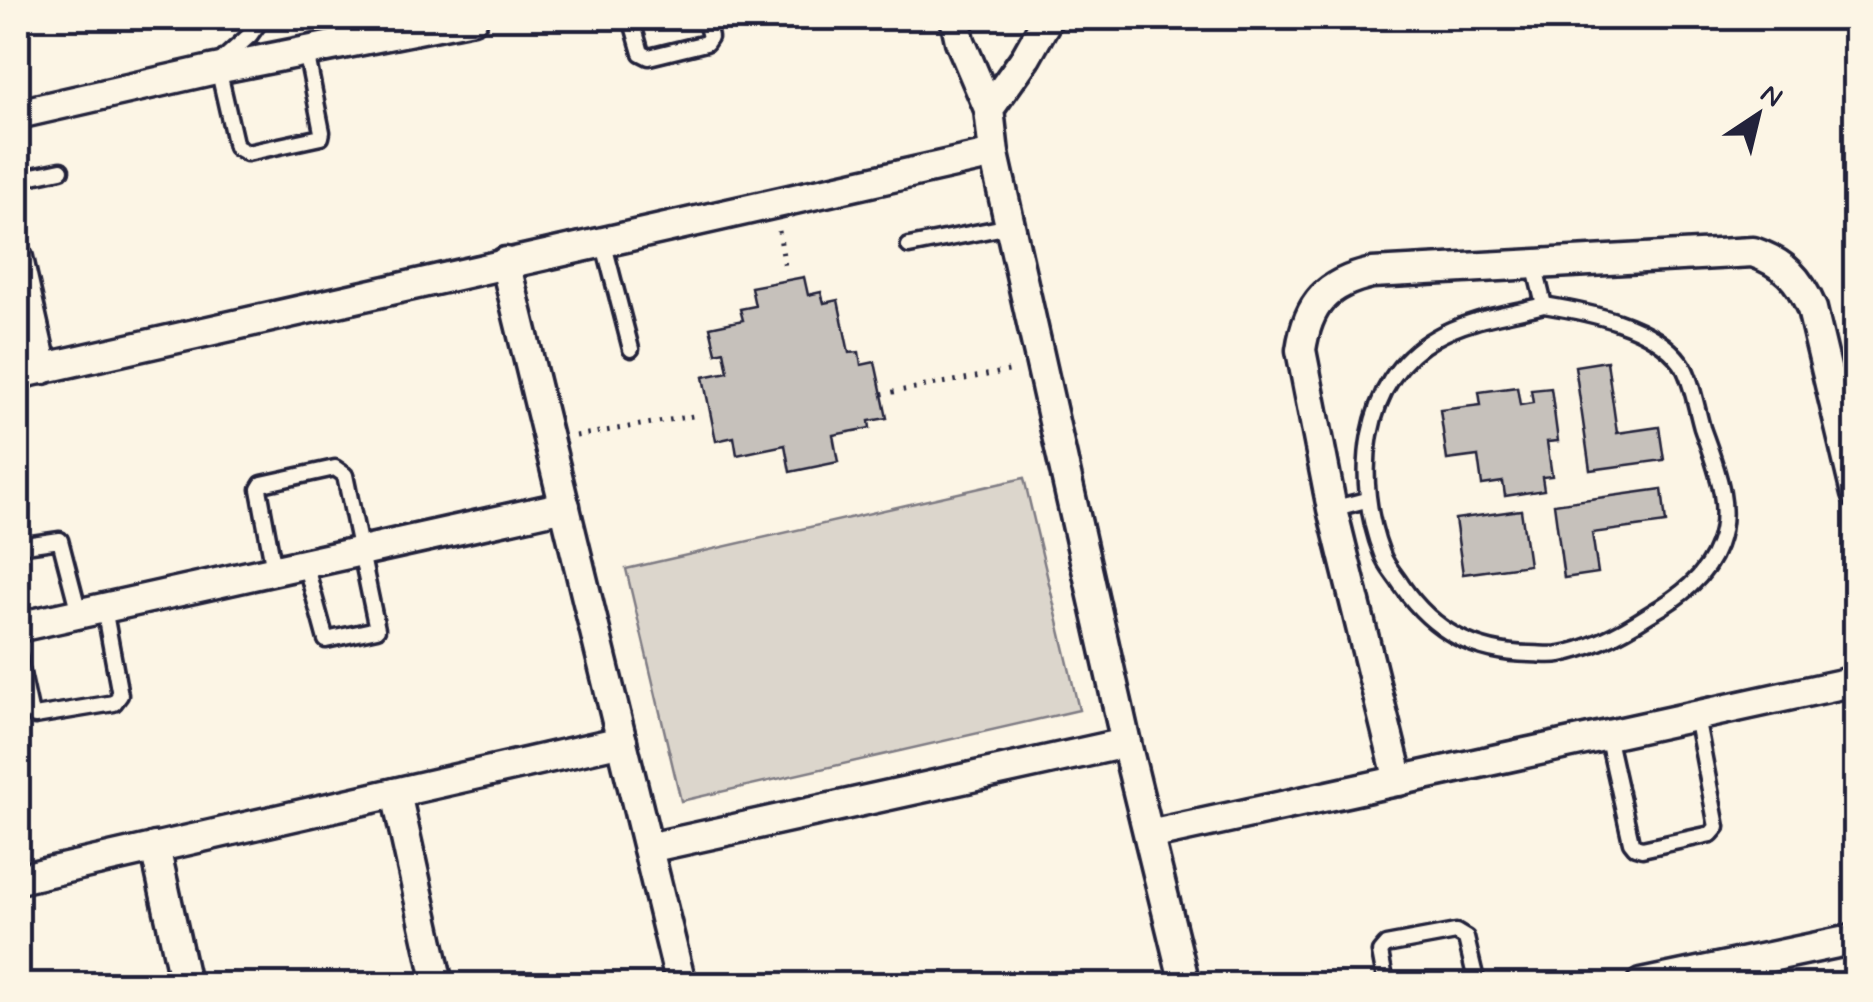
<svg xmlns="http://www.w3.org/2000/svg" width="1873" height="1002" viewBox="0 0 1873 1002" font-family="Mynerve,sans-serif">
  <rect width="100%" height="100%" fill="#fcf5e5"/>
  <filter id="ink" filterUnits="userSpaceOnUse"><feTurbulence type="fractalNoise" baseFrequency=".01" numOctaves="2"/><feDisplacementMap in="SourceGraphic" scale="20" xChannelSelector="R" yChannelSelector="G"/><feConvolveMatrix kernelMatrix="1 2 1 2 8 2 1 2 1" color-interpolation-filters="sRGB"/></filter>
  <g filter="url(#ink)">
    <!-- green -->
    <polygon fill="#dcd6cc" stroke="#7f7c84" stroke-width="2.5" points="1024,478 1079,710 681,801 626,569"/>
    <!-- building -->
    <g fill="#c6c1bb" stroke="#22223b" stroke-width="2.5">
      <polygon points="804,277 808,295 821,292 824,303 838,300 849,353 859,352 861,365 875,362 887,418 869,421 870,428 833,435 838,462 790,472 785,445 737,455 734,437 716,441 703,377 728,372 724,351 716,353 710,327 743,320 740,309 755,306 751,287"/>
      <polygon points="1607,361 1617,433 1659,427 1664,460 1590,470 1575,366"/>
      <polygon points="1517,387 1520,405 1533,403 1531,390 1551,388 1558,441 1547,442 1552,476 1542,477 1544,490 1505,496 1503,482 1482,485 1478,456 1447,460 1440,410 1481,405 1479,392"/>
      <polygon points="1662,489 1666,523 1592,533 1598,573 1564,578 1554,504"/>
      <polygon points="1521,510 1529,565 1463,574 1455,519"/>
    </g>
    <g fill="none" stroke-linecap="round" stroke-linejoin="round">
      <!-- lane casing -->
      <g stroke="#22223b" stroke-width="21">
        <g id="lane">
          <polyline points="631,18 641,53 649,57 706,43 710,37 705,18"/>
          <polyline points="219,63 250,35 262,18"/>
          <polyline points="218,68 236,147 247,153 321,137 322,132 306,51"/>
          <polyline points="18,179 61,170"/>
          <polyline points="603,241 631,349"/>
          <polyline points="909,246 1010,226"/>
          <polyline points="1534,264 1544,305"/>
          <path d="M1544,305c43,7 109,19 137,58 10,13 16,48 21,65 13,37 31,78 16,117 -12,33 -39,52 -68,69 -26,17 -59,35 -90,40 -9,2 -20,0 -30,0 -55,-1 -96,-22 -128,-68 -6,-10 -16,-20 -20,-32 -28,-72 -22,-173 53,-216 32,-19 73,-24 109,-33z"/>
          <polyline points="1332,509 1366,500"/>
          <polyline points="18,546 60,540 79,613"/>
          <polyline points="274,570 259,489 262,484 335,468 345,475 377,629 326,640 305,563"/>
          <polyline points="18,655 30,710 35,716 114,703 120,695 104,608"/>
          <polyline points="1607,735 1631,842 1635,847 1642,849 1711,834 1717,827 1696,716"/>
          <polyline points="1386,984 1380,952 1386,945 1456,932 1466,938 1477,984"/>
        </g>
      </g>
      <!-- street casing -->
      <g stroke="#22223b" stroke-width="35">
        <g id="street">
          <polyline points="955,18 960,41 989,109 994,154 1126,743 1185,984"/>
          <polyline points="989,109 1026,57 1048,18"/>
          <polyline points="18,114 211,70 473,18"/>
          <polyline points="18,258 43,369"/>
          <polyline points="505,262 681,984"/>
          <polyline points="18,374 994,154"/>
          <polyline points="18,627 565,506"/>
          <path d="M1399,781l-67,-272 -31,-159c7,-47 26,-67 71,-77l381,-21c31,11 46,26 59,57l44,185"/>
          <polyline points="396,793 438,984"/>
          <polyline points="1149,835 1856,681"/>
          <polyline points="155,847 185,984"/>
          <polyline points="648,848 1126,743"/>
          <polyline points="18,879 622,741"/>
          <polyline points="1641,984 1856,939"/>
        </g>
      </g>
      <!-- path -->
      <g stroke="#22223b" stroke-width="5" stroke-dasharray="2.5 8" stroke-linecap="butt">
        <polyline points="779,231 785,268"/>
        <polyline points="882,394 1014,370"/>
        <polyline points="576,436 693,416"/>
      </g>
      <!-- lane -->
      <use href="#lane" stroke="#fcf5e5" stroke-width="14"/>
      <!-- street -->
      <use href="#street" stroke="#fcf5e5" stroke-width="28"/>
    </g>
  </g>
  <!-- margin -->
  <rect width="1873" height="1002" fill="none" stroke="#fcf5e5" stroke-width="60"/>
  <rect x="30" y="30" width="1813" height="942" fill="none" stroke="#22223b" stroke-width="4" filter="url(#ink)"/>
  <!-- north arrow -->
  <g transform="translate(1758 115) rotate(35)" stroke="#fcf5e5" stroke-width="8" paint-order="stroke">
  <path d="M0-8L18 38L0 25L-18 38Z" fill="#22223b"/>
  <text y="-15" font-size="28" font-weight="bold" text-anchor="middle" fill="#22223b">N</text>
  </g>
</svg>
